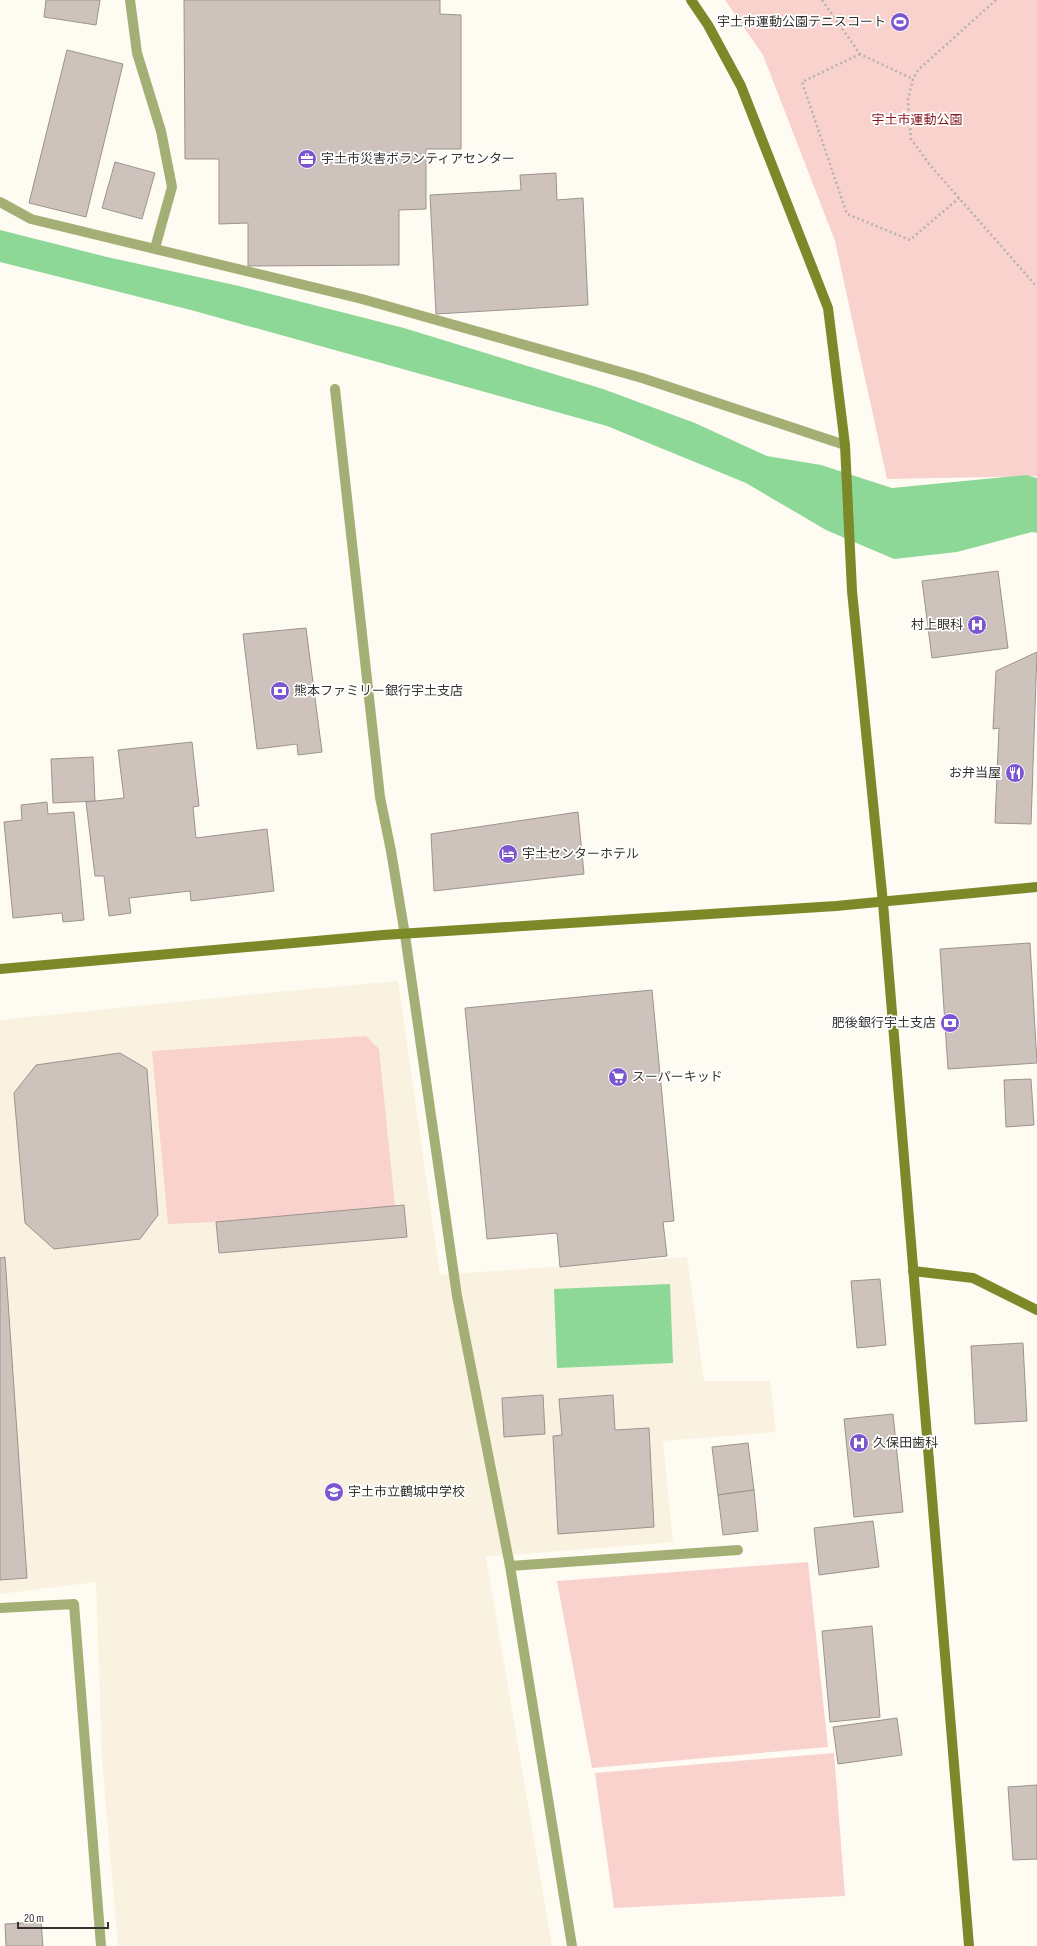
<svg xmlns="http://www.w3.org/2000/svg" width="1037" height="1946" viewBox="0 0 1037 1946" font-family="'Sofia Sans Condensed','Noto Sans JP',sans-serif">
  <rect width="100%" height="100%" fill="#fefbf2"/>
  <!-- built -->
  <polygon fill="#faf2e1" points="398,981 440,1275 687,1257 704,1381 770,1381 776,1432 663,1441 673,1542 486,1557 552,1946 118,1946 102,1760 96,1582 0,1594 0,1020 277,992"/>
  <!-- green -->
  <g fill="#f9d2cd">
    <polygon points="725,0 1037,0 1037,476 887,479 835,241 763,55"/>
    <polygon points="366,1036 379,1049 395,1206 216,1222 168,1224 152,1051"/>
    <polygon points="808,1562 828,1747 592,1768 557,1581"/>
    <polygon points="834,1753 845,1896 614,1908 595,1773"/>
  </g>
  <!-- water -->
  <g fill="#8ed897">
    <polygon points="0,230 107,257 239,286 404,328 603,389 695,423 767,456 821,465 892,488 1026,475 1037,478 1037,533 1032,532 957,552 894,559 826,530 746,483 607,426 191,310 0,262"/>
    <polygon points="670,1284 673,1363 557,1368 554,1289"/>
  </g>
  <!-- building -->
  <g fill="#cdc3bc" stroke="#9d938d">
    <polygon points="46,0 100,0 96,25 44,17"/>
    <polygon points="184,0 440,0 440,14 461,15 461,149 426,149 426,209 399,210 399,265 248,266 248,223 219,224 219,159 185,159"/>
    <polygon points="67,50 123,64 86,217 29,203"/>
    <polygon points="115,162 155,173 142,219 102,208"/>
    <polygon points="556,173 557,200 583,198 588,305 436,314 430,195 521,190 520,175"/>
    <polygon points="998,571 1008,648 932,658 922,581"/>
    <polygon points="306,628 322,752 298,755 297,744 257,749 243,634"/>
    <polygon points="1037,652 1031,824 995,823 999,728 993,729 996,671"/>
    <polygon points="192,742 199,806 193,807 196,838 267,829 274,891 191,901 190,891 129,898 131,913 109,916 104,876 95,876 86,802 124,798 118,750"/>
    <polygon points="93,757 95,801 53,803 51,759"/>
    <polygon points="47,802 48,814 74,812 84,920 63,922 62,913 13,918 4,822 22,820 21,805"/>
    <polygon points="578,812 584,874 434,891 431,834"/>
    <polygon points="1030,943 1037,1063 948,1069 940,949"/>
    <polygon points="652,990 674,1221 663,1222 667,1256 560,1267 557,1233 487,1239 465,1008"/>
    <polygon points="120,1053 147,1069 158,1215 140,1239 54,1249 25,1223 14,1093 36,1065"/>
    <polygon points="1031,1079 1034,1125 1006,1127 1004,1080"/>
    <polygon points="404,1205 407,1237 219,1253 216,1222"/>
    <polygon points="5,1257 27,1578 0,1580 0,1258"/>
    <polygon points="880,1279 886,1345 857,1348 851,1281"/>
    <polygon points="1023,1343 1027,1421 975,1424 971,1346"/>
    <polygon points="543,1395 545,1434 504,1437 502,1398"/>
    <polygon points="613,1395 615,1430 649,1428 654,1527 558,1534 553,1436 562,1435 559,1399"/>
    <polygon points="893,1414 903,1512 854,1517 844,1419"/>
    <polygon points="748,1443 754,1490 718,1495 712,1447"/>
    <polygon points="754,1490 758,1531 723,1535 718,1495"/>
    <polygon points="873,1521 879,1567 819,1575 814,1528"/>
    <polygon points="872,1626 880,1717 830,1722 822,1631"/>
    <polygon points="897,1718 902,1755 838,1764 833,1727"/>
    <polygon points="1037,1785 1037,1859 1013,1860 1008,1787"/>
    <polygon points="41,1922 43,1946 6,1946 5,1924"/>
  </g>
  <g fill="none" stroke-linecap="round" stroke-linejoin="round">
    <!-- path -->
    <g stroke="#b5b3ac" stroke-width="2.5" stroke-dasharray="2 3" stroke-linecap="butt">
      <polyline points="822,0 860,54 913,79"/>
      <polyline points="996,0 918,70 913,79 908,99 911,139 930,165 1037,287"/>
      <polyline points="860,54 802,82 847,214 910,240 959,198"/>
    </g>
    <!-- street -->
    <g stroke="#a4af75" stroke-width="10">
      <polyline points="130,0 137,53 161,131 172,187 155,248"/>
      <polyline points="0,202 31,219 362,299 642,378 845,445"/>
      <polyline points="335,389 380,797 391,851 405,935 457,1296 510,1566 572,1946"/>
      <polyline points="510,1566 738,1550"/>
      <polyline points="0,1608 74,1604 101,1946"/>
    </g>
    <!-- secondary -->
    <g stroke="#7c8928" stroke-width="10">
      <polyline points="691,0 708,25 741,86 828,308 845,445 852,591 883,903 969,1946"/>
      <polyline points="0,969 383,935 836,906 1037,887"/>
      <polyline points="913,1271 973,1278 1037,1310"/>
    </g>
  </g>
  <!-- icons -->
  <defs>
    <g id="stadium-disc" transform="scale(1)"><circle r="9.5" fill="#7b56d0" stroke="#fff"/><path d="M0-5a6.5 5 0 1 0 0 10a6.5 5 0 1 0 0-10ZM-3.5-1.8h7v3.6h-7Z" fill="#fff"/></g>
    <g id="office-disc" transform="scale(1)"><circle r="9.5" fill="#7b56d0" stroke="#fff"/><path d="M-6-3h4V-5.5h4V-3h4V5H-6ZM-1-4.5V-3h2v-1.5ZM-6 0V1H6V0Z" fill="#fff"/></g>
    <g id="hospital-disc" transform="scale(1)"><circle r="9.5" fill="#7b56d0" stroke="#fff"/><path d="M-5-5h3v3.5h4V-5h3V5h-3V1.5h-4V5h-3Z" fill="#fff"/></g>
    <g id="bank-disc" transform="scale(1)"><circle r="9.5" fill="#7b56d0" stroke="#fff"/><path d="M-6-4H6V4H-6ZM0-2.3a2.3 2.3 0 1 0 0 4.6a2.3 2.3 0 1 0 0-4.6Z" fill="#fff"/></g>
    <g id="restaurant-disc" transform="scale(1)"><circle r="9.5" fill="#7b56d0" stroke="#fff"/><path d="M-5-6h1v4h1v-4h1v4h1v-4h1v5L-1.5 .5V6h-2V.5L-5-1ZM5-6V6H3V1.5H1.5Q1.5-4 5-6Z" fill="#fff"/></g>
    <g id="hotel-disc" transform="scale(1)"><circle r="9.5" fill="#7b56d0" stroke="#fff"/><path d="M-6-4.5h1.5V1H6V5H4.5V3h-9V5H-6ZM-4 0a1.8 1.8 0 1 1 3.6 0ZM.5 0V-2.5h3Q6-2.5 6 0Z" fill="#fff"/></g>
    <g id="supermarket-disc" transform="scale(1)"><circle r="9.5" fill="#7b56d0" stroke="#fff"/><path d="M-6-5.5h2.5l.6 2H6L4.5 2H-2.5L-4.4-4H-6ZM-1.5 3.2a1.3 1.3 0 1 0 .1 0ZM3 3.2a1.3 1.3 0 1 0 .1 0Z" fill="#fff"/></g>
    <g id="school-disc" transform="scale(1)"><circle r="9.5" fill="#7b56d0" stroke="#fff"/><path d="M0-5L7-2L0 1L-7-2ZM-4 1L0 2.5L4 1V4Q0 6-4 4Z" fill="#fff"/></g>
  </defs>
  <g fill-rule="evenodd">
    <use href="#stadium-disc" x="900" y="22"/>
    <use href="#office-disc" x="307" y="159"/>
    <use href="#hospital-disc" x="977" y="625"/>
    <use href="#bank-disc" x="280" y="691"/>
    <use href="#restaurant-disc" x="1015" y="773"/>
    <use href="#hotel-disc" x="508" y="854"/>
    <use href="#bank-disc" x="950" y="1023"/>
    <use href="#supermarket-disc" x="618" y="1077"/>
    <use href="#hospital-disc" x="859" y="1443"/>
    <use href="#school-disc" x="334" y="1492"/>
  </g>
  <g text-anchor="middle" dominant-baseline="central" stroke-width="3.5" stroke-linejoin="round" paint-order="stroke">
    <!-- poi labels -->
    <g font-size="13" fill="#35332f" stroke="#fff" text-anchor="start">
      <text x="886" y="22" text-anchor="end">宇土市運動公園テニスコート</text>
      <text x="321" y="159">宇土市災害ボランティアセンター</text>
      <text x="963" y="625" text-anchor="end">村上眼科</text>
      <text x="294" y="691">熊本ファミリー銀行宇土支店</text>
      <text x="1001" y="773" text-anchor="end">お弁当屋</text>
      <text x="522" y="854">宇土センターホテル</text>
      <text x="936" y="1023" text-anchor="end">肥後銀行宇土支店</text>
      <text x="632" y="1077">スーパーキッド</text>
      <text x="873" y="1443">久保田歯科</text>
      <text x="348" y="1492">宇土市立鶴城中学校</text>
    </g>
    <!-- park labels -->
    <g font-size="13" fill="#851519" stroke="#fff">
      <text x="917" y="120">宇土市運動公園</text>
    </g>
  </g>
  <!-- scale -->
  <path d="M18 1922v6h90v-6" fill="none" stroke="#35332f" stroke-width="2"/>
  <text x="24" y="1922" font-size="12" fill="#35332f" stroke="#ffffff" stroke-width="3" paint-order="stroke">20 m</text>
</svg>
